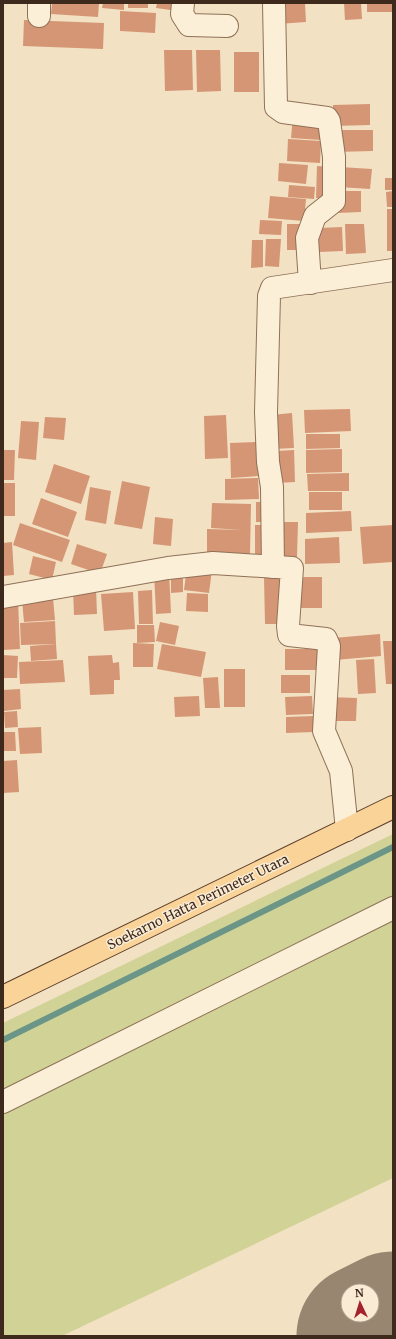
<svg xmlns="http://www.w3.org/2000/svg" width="396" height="1339" viewBox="0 0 396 1339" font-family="Merriweather,serif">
  <rect width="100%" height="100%" fill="#f3e1c3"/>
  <!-- green -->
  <polygon fill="#d0d296" points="393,834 393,1178 62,1336 3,1336 3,1023"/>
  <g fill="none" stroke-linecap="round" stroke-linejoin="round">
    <!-- stream -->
    <polyline stroke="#6b9587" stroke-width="6" points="3,1040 393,847"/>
    <!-- runway -->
    <polyline stroke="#988670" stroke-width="145" points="369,1336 393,1324"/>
  </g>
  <!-- building -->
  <g fill="#d59675">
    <polygon points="52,3 99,3 98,17 51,14"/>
    <polygon points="103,3 124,3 124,10 102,8"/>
    <rect x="128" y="3" width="20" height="5"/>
    <polygon points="157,3 179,3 178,11 156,8"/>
    <polygon points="277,3 305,3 306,22 278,24"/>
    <polygon points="344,3 361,3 362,19 345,20"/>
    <rect x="367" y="3" width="26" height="9"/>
    <polygon points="120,11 156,13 155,33 120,31"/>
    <polygon points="24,20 104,23 103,49 23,46"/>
    <polygon points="164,50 192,50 193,90 165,91"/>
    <polygon points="196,50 220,50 221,91 197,92"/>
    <rect x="234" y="52" width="25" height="40"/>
    <polygon points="370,104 370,125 333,126 333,105"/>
    <polygon points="293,116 322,118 321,140 291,138"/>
    <polygon points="335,130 373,130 373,151 335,152"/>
    <polygon points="288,139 321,141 320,163 287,161"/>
    <polygon points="279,163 308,165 306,184 278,181"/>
    <polygon points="317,166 334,167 332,199 316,198"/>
    <polygon points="340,167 372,169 370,189 339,187"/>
    <rect x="385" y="178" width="8" height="12"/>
    <polygon points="289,185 315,187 314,199 288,197"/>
    <polygon points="336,191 361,191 361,212 337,213"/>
    <polygon points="393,191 393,207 387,207 386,192"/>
    <polygon points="270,196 306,199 304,221 268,218"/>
    <rect x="387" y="209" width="6" height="42"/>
    <polygon points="260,220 282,221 281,235 259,234"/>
    <rect x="287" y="224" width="17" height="26"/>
    <polygon points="345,224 364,224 366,253 346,254"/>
    <polygon points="342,227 343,251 319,252 318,228"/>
    <polygon points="266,239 281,239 279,267 265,266"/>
    <polygon points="252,240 263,240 263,267 251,268"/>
    <polygon points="350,409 351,431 305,433 304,410"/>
    <polygon points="292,413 294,448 273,449 271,415"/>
    <polygon points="226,415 228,458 205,459 204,416"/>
    <polygon points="45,417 66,418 64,440 43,438"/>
    <polygon points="21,421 39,422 36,460 18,458"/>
    <polygon points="306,434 340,434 340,448 306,449"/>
    <polygon points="257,442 258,476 231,478 230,443"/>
    <polygon points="342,449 342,472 306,473 306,450"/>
    <polygon points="3,450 15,450 14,480 3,480"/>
    <polygon points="294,450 295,482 277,483 276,451"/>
    <polygon points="54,464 90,476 81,504 45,492"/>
    <polygon points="349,473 349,491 308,491 307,474"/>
    <polygon points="258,478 259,499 225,500 225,479"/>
    <polygon points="122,481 150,487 142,529 114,524"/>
    <rect x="3" y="483" width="12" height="33"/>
    <polygon points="90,487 111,491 106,524 85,520"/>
    <rect x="309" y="492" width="33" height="18"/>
    <polygon points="41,498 77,512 68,537 32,524"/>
    <rect x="256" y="502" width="16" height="20"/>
    <polygon points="212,503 251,504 250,554 207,553 207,529 242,530 211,528"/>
    <polygon points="351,511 352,531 306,533 306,513"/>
    <polygon points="155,517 173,519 171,546 153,544"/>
    <polygon points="276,522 298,522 297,557 276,557"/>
    <polygon points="20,523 70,540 62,562 13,545"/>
    <polygon points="255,525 270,525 271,554 255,554"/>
    <polygon points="393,525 393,562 363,564 360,527"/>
    <polygon points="339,537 340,563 305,564 305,539"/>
    <polygon points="12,542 14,575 3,576 3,543"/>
    <polygon points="77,544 107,554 100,574 71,564"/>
    <polygon points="33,556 56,562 52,580 29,574"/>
    <polygon points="187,567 212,570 209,593 184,590"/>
    <polygon points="183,570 183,592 171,593 171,571"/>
    <polygon points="169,571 171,613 156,614 154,572"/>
    <polygon points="264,577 283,577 283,624 265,624"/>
    <polygon points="295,577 322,577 322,608 294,608"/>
    <polygon points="96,588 97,614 74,615 73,589"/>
    <polygon points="152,590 153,624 139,624 138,591"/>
    <polygon points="133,592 135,629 104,631 101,594"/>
    <polygon points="187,593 208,594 208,612 186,611"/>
    <polygon points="53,598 55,620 24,622 22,600"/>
    <polygon points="18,600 20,649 3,650 3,601"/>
    <polygon points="55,621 56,644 21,645 20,623"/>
    <polygon points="160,622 179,626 175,645 156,641"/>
    <polygon points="137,625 154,625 155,642 137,643"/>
    <polygon points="380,634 381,656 335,660 333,638"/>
    <polygon points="383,641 393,641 393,684 386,684"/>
    <polygon points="133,643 154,644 153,667 133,667"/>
    <polygon points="56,644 57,659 31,661 30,646"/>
    <polygon points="162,644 206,652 201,677 157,669"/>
    <rect x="285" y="649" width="34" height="21"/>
    <polygon points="3,655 18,656 17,678 3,678"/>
    <polygon points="112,655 113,663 119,662 120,680 114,680 114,694 90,695 88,656"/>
    <polygon points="374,659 376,693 358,694 356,660"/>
    <polygon points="63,660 65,682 20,684 19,662"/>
    <rect x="224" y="669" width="21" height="38"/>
    <rect x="281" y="675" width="29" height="18"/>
    <polygon points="218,677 220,708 205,708 203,678"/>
    <polygon points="20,689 21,709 4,711 3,690"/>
    <polygon points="199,696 200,716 175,717 174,697"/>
    <polygon points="312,696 313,714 286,715 285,697"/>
    <polygon points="327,697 357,698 356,721 326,721"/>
    <polygon points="17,711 18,727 5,728 4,712"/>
    <polygon points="313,716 314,732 286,733 286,717"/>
    <polygon points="41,727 42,753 20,754 18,728"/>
    <polygon points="3,732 15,732 16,751 3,751"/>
    <polygon points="17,760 19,792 3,793 3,761"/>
  </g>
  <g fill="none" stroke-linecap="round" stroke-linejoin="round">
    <!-- minor casing -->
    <g stroke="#8f7158" stroke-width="24">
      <g id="minor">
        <polyline points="39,3 39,16"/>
        <polyline points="183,3 182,14 189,25 227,26"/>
        <polyline points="274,3 276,107 283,112 327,118 329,121 334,157 334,201 315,216 307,238 310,283"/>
        <polyline points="273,567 272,487 268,462 266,412 269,296 272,288 393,270"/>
        <polyline points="3,597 168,568 213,563 292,568 288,626 289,635 326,639 329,646 324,731 341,771 347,830"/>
        <polyline points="3,1102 393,908"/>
      </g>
    </g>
    <!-- major casing -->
    <g stroke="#5d3f2c" stroke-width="24">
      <polyline id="major" points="3,997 393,807"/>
    </g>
    <!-- minor -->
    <use href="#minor" stroke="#fcefd8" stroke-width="22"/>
    <!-- major -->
    <use href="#major" stroke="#f9d398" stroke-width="22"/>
  </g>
  <g text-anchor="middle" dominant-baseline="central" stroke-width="3" stroke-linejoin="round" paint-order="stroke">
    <!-- street labels -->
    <g font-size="13" fill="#3e2a1d" stroke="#f9ebd4">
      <text transform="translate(198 902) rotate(-26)">Soekarno Hatta Perimeter Utara</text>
    </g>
  </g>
  <!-- border -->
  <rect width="396" height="1339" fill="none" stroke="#3e2a1d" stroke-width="8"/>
  <!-- north arrow -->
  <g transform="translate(360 1303) rotate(356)"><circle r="19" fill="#f9ebd4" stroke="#ae9e8b"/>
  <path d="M0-3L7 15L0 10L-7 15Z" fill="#a5212c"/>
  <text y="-6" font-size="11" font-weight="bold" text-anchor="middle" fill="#3e2a1d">N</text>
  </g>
</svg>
